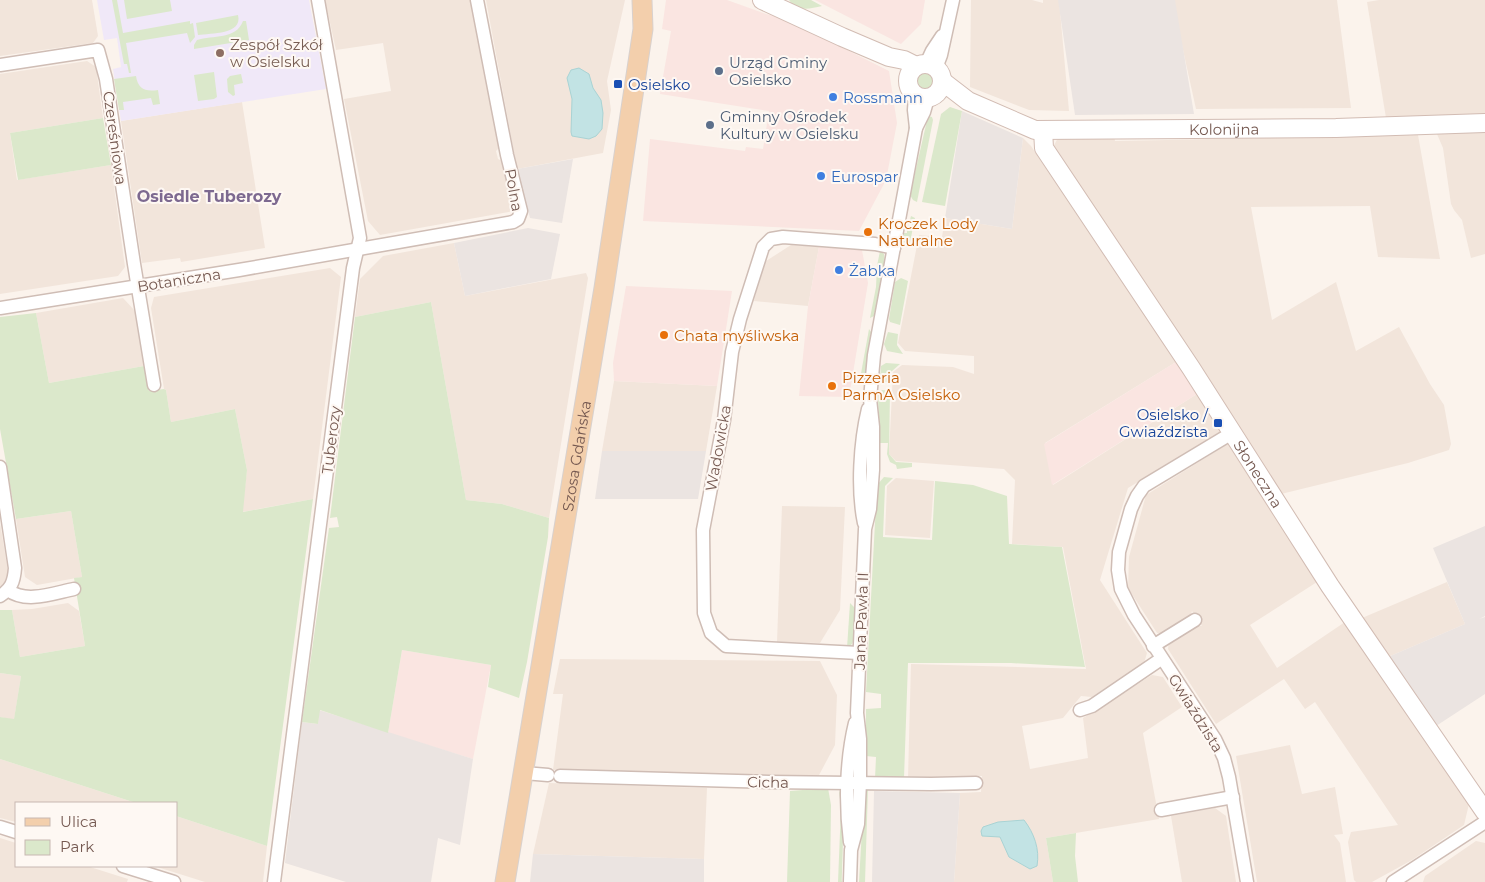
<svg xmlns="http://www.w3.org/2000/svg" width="1485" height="882" viewBox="0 0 1485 882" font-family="Montserrat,sans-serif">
  <rect width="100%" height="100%" fill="#fbf3ec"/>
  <!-- residential -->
  <g fill="#f2e5db">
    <polygon points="0,0 92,0 98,36 93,43 0,56"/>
    <polygon points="325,0 470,0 500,147 496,151 498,159 502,161 514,211 380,235 368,221 344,99 391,91 383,43 336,50"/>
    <polygon points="486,0 625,0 607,81 611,110 603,153 517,169"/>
    <polygon points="971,0 1032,0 1043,3 1043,0 1059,0 1069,111 1029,110 970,87"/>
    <polygon points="1172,0 1337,0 1351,108 1196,109"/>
    <polygon points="1379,0 1485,0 1485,114 1386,118 1367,2"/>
    <polygon points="87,61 96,67 103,118 10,133 17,180 111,165 125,267 118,276 0,294 0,74"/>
    <polygon points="242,102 265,248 181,262 180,258 142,263 121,121"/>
    <polygon points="1485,131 1485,254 1471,258 1462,220 1454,210 1451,204 1443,148 1437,134"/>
    <polygon points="1114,135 1115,141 1418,135 1440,259 1378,257 1370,206 1251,207 1272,320 1336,282 1356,351 1399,327 1430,384 1444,405 1451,444 1449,450 1408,463 1281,494 1052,149 1059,136"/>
    <polygon points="1023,138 1031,146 1176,362 1045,443 1053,485 1197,394 1221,432 1128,488 1100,580 1147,653 1144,663 1092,697 1081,696 1063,718 1022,726 1030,769 1088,758 1083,718 1152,675 1163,677 1182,707 1143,733 1159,819 1046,838 1053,882 954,882 960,793 981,792 982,776 958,776 954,779 908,778 911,664 1086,669 1063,547 1012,544 1015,480 1004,469 896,461 889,454 893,372 902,365 953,367 974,374 974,356 905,351 898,343 919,235 942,237 945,218 1012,229"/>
    <polygon points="454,243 465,296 586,273 588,278 549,518 502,504 466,500 431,302 355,317 360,279 383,256"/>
    <polygon points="791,245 819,247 808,306 754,301 763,263"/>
    <polygon points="330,268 341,277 313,499 242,512 247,470 235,409 171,422 166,390 164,389 151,308 154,297"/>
    <polygon points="123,298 135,311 144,366 49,383 36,313"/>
    <polygon points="614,381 717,386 706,451 602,451"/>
    <polygon points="1229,443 1317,582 1250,625 1277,668 1345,622 1469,804 1464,825 1412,860 1372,882 1356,882 1354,880 1348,842 1351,832 1398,825 1315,702 1305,709 1284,679 1216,724 1168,649 1169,642 1195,625 1202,626 1192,611 1190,617 1164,634 1157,633 1128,588 1129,557 1146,495"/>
    <polygon points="896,478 934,481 930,538 885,535 887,486"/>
    <polygon points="782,506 845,507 840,610 820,643 777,642"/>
    <polygon points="71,511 82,577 37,585 25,577 16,519"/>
    <polygon points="0,523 9,577 0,587"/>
    <polygon points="1447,582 1465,624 1388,657 1362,618"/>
    <polygon points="68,603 79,611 85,646 20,657 12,610 32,609"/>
    <polygon points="560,659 820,661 837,695 835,745 818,777 553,770 563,694 553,694"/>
    <polygon points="0,673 21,676 14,720 0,717"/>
    <polygon points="1290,745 1302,794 1335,787 1343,834 1334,835 1340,843 1346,882 1257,882 1236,756"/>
    <polygon points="0,759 136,803 16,803 16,822 0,818"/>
    <polygon points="549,783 707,788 704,859 533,854"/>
    <polygon points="1215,808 1226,816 1236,882 1182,882 1171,816"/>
    <polygon points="176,816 267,846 263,882 205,882 154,866 176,866"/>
    <polygon points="0,838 16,843 16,866 87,866 128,879 127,882 0,882"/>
    <polygon points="1476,841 1485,843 1485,882 1423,882 1425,876"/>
  </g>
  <!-- commercial -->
  <g fill="#fae5e1">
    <polygon points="666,0 727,0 766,14 783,18 889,71 897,123 886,180 859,231 643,221 650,139 745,151 746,147 763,149 769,111 660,94 671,31 662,29"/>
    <polygon points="815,0 925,0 921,24 901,44"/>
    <polygon points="819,247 862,250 868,283 849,397 799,396 808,306"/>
    <polygon points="626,286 732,291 717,386 614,381 613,363"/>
    <polygon points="1176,362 1197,394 1052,485 1044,444"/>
    <polygon points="402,650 491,665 473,759 388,733"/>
  </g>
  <!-- industrial -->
  <g fill="#ebe4e1">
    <polygon points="1058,0 1175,0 1194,114 1075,115"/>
    <polygon points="962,111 1023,138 1012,229 945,218"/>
    <polygon points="573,159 562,223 530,218 517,169"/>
    <polygon points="528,228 560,234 551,279 465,296 454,243"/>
    <polygon points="602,451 706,451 698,499 595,499"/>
    <polygon points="1485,526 1485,616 1479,619 1485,617 1485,694 1436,726 1388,657 1465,624 1433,548"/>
    <polygon points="319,710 473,759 460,845 438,838 431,882 346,882 285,863 302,722 318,724"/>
    <polygon points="874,791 960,793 954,882 872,882"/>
    <polygon points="533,854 704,859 704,882 530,882"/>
  </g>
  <!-- education -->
  <polygon fill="#f0e8f8" points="97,0 309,0 326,89 121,121 113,69 121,67 117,38 104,40"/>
  <!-- green -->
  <g fill="#dbe8cb">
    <polygon points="112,0 117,0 123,33 190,21 190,24 193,23 195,37 190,43 187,33 126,43 131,73 129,73 127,64 124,64"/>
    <polygon points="124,0 170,0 172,11 127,19"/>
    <path d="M789,0h22l11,6c-13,3 -25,6 -33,-6z"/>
    <path d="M238,15c5,20 -27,18 -40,20l-2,-12z"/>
    <path d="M243,21h3l3,19 -55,9v-4l3,-5c16,-5 39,0 46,-19z"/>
    <polygon points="214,72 217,97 214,99 198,101 194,75"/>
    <circle cx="925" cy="81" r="8"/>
    <polygon points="241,74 243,83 234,85 235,95 233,96 228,92 227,79 230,76"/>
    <path d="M136,76c2,13 9,16 22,14l2,14 -7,1 -2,-7 -28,4 1,8h-5l-5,-31z"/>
    <polygon points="950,107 962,111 945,206 922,202 941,114"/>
    <polygon points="928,116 932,117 933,120 917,202 913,200 910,195"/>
    <polygon points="103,118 111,165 18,180 10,133"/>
    <polygon points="911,216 915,218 909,247 904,246 901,241 903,233 907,233 907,226 910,226 911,220 910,220"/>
    <polygon points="880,251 884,254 885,262 874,316 870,318 876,287 877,266"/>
    <polygon points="901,278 908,281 900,325 890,322 889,319 895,282"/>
    <polygon points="431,302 466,500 502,504 549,518 548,537 527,662 519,698 488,687 491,665 402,650 388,733 320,710 318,724 302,722 329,528 339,527 337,517 330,518 355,317"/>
    <polygon points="36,313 49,383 144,366 149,391 164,389 166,390 171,422 235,409 247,470 243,512 313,499 267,846 176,816 176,803 136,803 0,759 0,717 14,719 21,676 0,673 0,610 12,610 20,657 85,646 74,578 82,577 71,511 16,519 0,429 0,317"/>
    <polygon points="869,329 871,332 865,375 860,379"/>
    <polygon points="888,332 898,334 897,345 903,354 887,351 884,344"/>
    <polygon points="886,363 900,364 891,372 891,382 883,382 880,379 881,366"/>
    <polygon points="882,390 890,391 889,454 896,462 912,463 912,467 897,469 896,465 890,462 887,454 888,443 879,443 878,393"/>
    <polygon points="884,477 893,478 885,486 883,537 932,540 935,481 973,485 1007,496 1009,544 1062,547 1085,667 1011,663 908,663 904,778 875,779 876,757 866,756 866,709 881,708 881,694 866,692 877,485"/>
    <polygon points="850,603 854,607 854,639 852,644 847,648"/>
    <polygon points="828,788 831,805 830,882 787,882 790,791"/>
    <polygon points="868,788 865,882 859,882 864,794"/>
    <path d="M839,791c7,10 3,75 3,91h-4l3,-75z"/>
    <polygon points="1076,833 1075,856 1078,882 1053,882 1046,838"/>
  </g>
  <!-- water -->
  <g fill="#c2e3e4" stroke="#a9d3d4">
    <polygon points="579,68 589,74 593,88 601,100 603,113 602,129 596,136 589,139 572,136 571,132 572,99 567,78 571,70"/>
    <path d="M1024,820c10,13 16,29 13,46l-7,3 -21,-12 -9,-20 -18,-1 -1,-5 2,-4 15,-5z"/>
  </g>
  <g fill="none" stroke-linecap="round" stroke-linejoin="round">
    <!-- street casing -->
    <g stroke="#cfbdb5" stroke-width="15">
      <g id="street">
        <polyline points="926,64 932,51 942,36"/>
        <polyline points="0,65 98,50 106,79 134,264 154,385"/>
        <polyline points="936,68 941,55 953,0"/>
        <polyline points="915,96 914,110 916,128"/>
        <polyline points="0,308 239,270 513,222 518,219 521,211 507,155 477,0"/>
        <polyline points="1232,433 1144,486 1137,496 1131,509 1119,552 1118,570 1121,589 1134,615 1215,739 1224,758 1229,777 1247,882"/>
        <path d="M0,467l15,101c-1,14 -4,21 -15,28"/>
        <path d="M864,523c-7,-34 -4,-81 4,-114"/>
        <path d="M8,590c18,14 46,3 66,-1"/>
        <polyline points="1153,646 1195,620"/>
        <polyline points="859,653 726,646 711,633 704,613 703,530 724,420 732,352 740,319 763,247 771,239 783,237 875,244 894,248"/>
        <polyline points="1080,710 1092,706 1161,659"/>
        <polyline points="524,773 548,775"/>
        <polyline points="560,776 769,782 931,784 976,783"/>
        <polyline points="1161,810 1233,797"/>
        <polyline points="0,827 16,832"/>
        <path d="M850,842c-5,-38 -4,-82 5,-119"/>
        <polyline points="123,866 174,882"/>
        <polyline points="274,882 353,268 360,238 318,0"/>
        <polyline points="850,882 851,850 858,824 860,782 860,739 857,713 865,529 870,509 873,470 873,427 870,399 874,355 916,128 924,112 928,98"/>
        <polyline points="1393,882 1485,822"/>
      </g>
    </g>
    <!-- secondary casing -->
    <g stroke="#d2bcb3" stroke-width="20">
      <g id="secondary">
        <polyline points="762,0 842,37 889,57 904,60 916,66"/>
        <circle cx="925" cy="81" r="17"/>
        <path id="s1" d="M942,81l26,20 67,29 301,-2 149,-5"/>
        <path id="s2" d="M1043,130l1,18 147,220 139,218 155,226"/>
      </g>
    </g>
    <!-- primary casing -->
    <g stroke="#d8d1ce" stroke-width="21">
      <g id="primary">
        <path id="s3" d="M505,882l99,-594 39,-259 -1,-29"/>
      </g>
    </g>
    <!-- street -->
    <use href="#street" stroke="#fff" stroke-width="12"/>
    <!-- secondary -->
    <use href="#secondary" stroke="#fff" stroke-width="18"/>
    <!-- primary -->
    <use href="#primary" stroke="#f3cfac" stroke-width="19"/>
  </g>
  <!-- markers -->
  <circle fill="#8d6e63" stroke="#fef8f3" stroke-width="2" cx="220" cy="53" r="5"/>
  <g fill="#5c6f8a" stroke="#fef8f3" stroke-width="2">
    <circle cx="719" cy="71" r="5"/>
    <circle cx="710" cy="125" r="5"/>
  </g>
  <g fill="#1a4fb4" stroke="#fef8f3" stroke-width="2">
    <rect x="613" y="79" width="10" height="10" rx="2.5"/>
    <rect x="1213" y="418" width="10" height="10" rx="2.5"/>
  </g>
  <g fill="#3f7fe0" stroke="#fef8f3" stroke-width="2">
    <circle cx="833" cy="97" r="5"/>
    <circle cx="821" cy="176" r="5"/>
    <circle cx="839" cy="270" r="5"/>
  </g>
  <g fill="#e8710a" stroke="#fef8f3" stroke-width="2">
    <circle cx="868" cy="232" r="5"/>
    <circle cx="664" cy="335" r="5"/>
    <circle cx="832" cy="386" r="5"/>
  </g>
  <g text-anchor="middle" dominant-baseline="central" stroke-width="4" stroke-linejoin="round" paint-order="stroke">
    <!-- education labels -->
    <g font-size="15" fill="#785e54" stroke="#fef8f3" text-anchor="start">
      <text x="230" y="44">Zespół Szkół<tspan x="230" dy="17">w Osielsku</tspan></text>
    </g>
    <!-- service labels -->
    <g font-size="15" fill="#4e5e75" stroke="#fef8f3" text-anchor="start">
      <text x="729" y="62">Urząd Gminy<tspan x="729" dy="17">Osielsko</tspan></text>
      <text x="720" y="116">Gminny Ośrodek<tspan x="720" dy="17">Kultury w Osielsku</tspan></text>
    </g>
    <!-- transit labels -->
    <g font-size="15" fill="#164399" stroke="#fef8f3" text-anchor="start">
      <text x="628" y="84">Osielsko</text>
      <text x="1208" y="414" text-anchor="end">Osielsko /<tspan x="1208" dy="17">Gwiaździsta</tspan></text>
    </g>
    <!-- shop labels -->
    <g font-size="15" fill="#366cbe" stroke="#fef8f3" text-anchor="start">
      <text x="843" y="97">Rossmann</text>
      <text x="831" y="176">Eurospar</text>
      <text x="849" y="270">Żabka</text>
    </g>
    <!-- street labels -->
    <g font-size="15" fill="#755951" stroke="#fef8f3">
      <text stroke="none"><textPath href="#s1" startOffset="295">Kolonijna</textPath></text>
      <text transform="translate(115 138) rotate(82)">Czereśniowa</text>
      <text transform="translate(514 190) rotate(80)">Polna</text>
      <text transform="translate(179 280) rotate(-9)">Botaniczna</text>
      <text transform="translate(331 440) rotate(-83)">Tuberozy</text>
      <text transform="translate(718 448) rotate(-80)">Wadowicka</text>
      <text stroke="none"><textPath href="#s3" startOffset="432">Szosa Gdańska</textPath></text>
      <text stroke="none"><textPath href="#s2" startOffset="408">Słoneczna</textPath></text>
      <text transform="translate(861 621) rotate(-88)">Jana Pawła II</text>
      <text transform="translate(1196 713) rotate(58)">Gwiaździsta</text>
      <text transform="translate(768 782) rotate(1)">Cicha</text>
    </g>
    <!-- food labels -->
    <g font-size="15" fill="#c56008" stroke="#fef8f3" text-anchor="start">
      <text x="878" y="223">Kroczek Lody<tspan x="878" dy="17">Naturalne</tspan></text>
      <text x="674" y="335">Chata myśliwska</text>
      <text x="842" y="377">Pizzeria<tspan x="842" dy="17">ParmA Osielsko</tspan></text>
    </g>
    <!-- neighbourhood labels -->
    <g font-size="16" font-weight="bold" fill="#7d6990" stroke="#fef8f3">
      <text x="209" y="196">Osiedle Tuberozy</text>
    </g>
  </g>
  <!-- legend -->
  <rect x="15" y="802" width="162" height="65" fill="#fef8f3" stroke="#c7b8b2"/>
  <rect x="25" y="818" width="25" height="8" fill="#f3cfac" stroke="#c7b8b2"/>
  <text x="60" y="827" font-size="15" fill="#755951">Ulica</text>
  <rect x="25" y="840" width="25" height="15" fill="#dbe8cb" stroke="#c7b8b2"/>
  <text x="60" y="852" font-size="15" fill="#755951">Park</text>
</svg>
